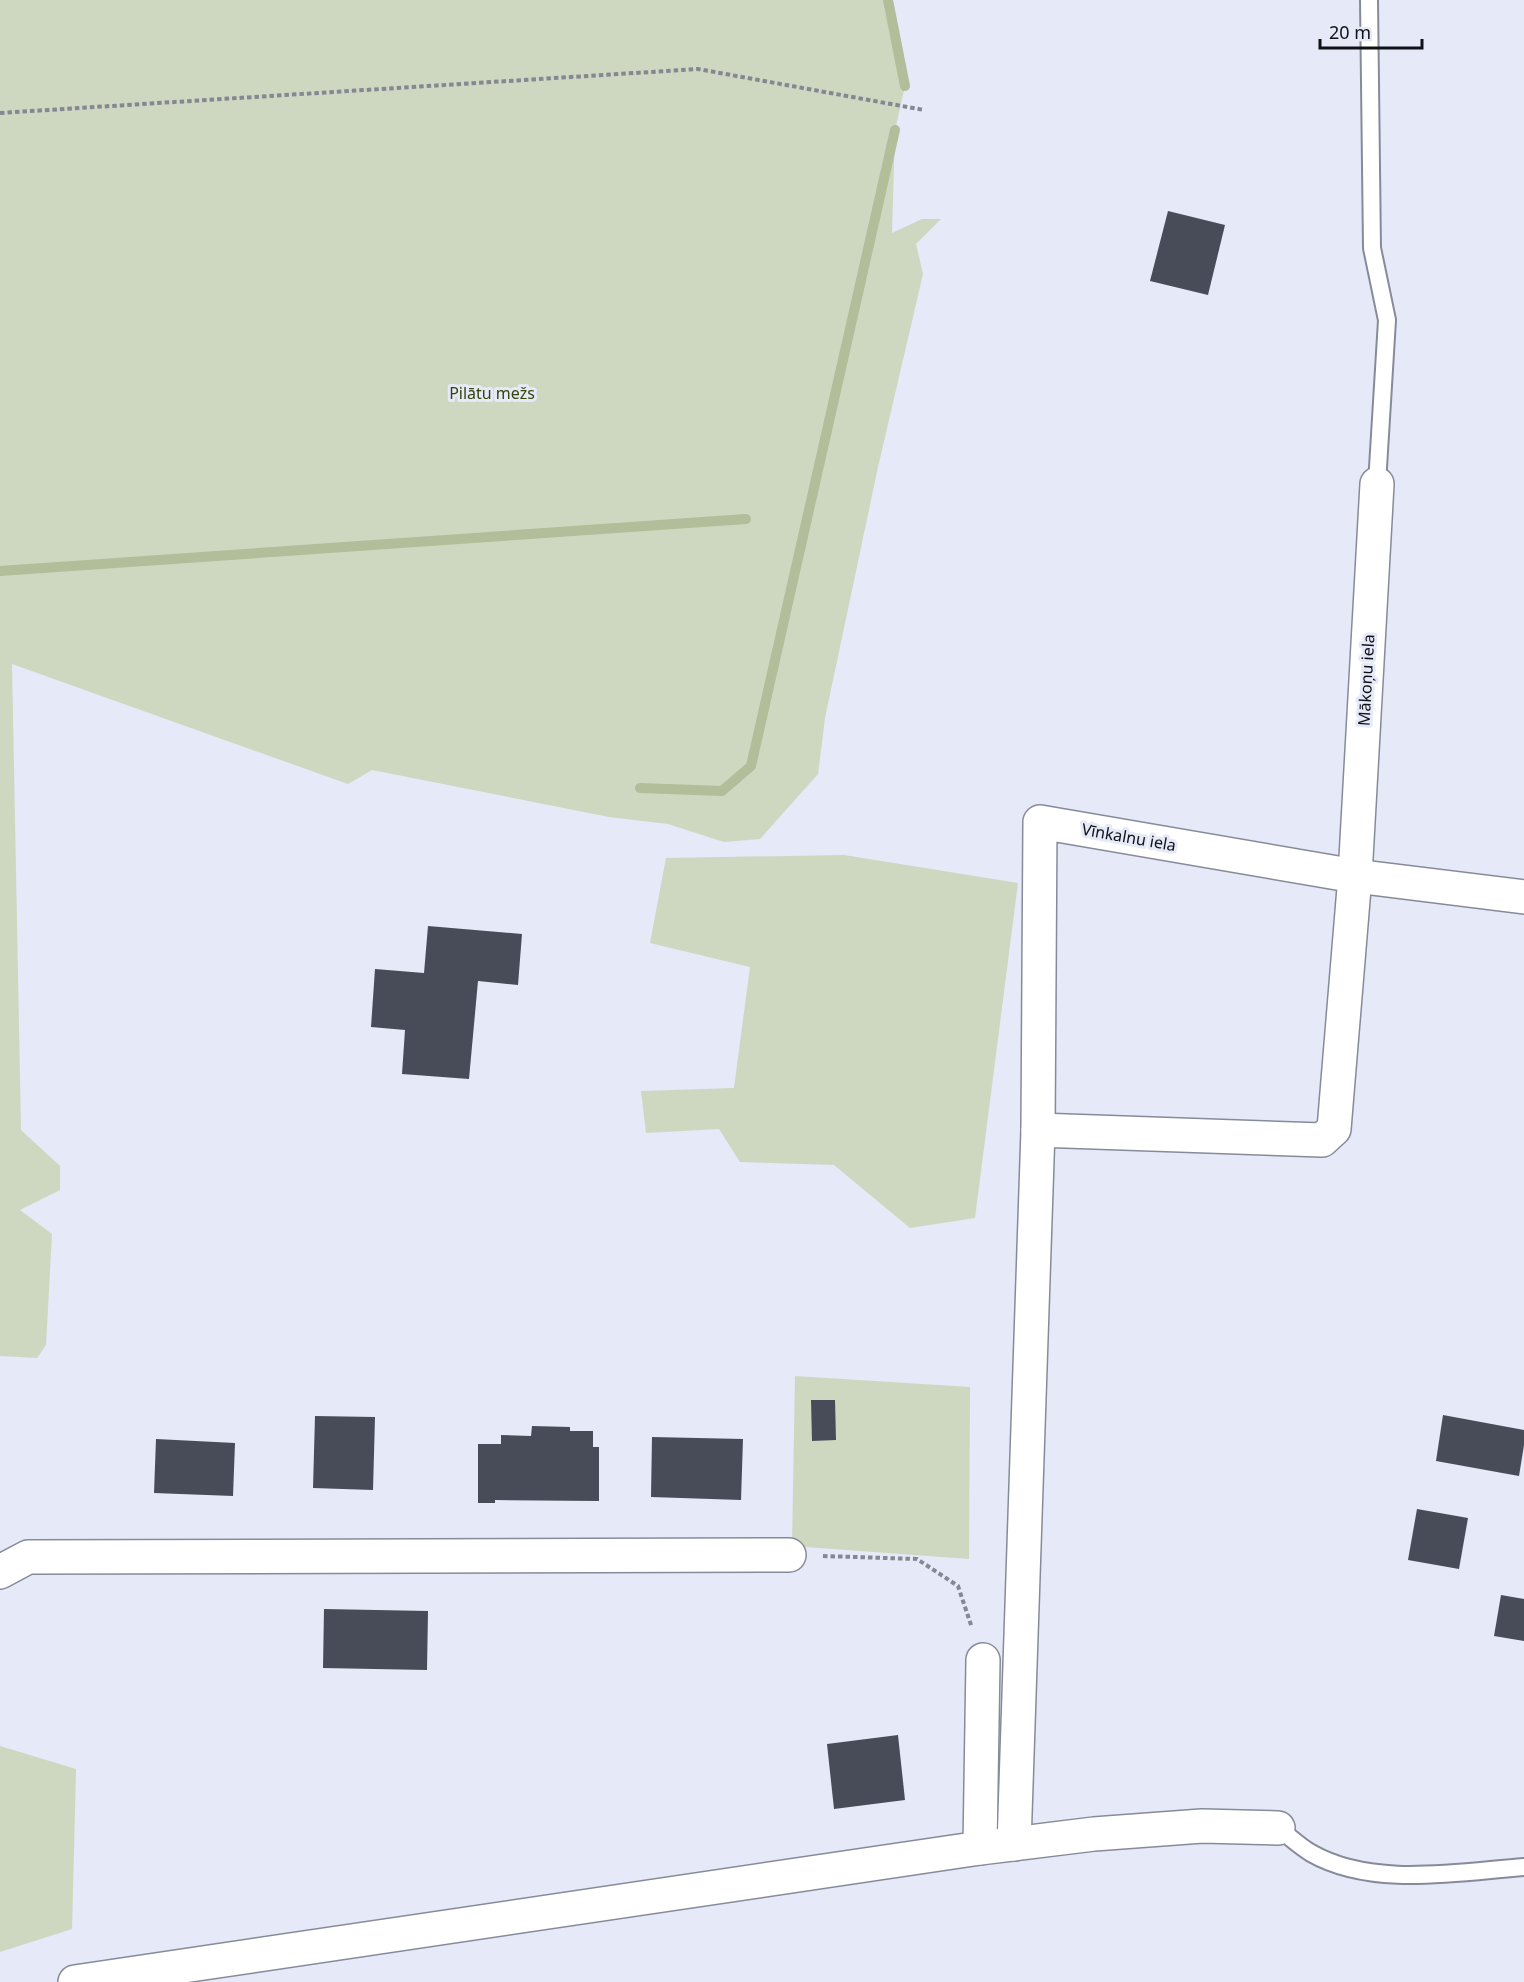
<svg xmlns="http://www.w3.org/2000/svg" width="1524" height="1982" viewBox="0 0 1524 1982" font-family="'Noto Sans',sans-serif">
  <rect width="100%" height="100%" fill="#e5e9f8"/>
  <!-- green -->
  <g fill="#ced7c0">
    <polygon points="0,0 888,0 905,86 895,130 892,233 922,219 941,219 916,244 923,274 878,467 825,718 818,774 760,839 724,842 668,824 609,817 372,770 348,784 12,664 21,1130 60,1166 60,1190 20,1210 52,1234 46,1345 37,1358 0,1356"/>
    <polygon points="844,855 1018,883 975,1218 910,1228 834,1165 740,1162 719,1129 646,1133 641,1091 734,1088 750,967 650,943 666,858"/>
    <polygon points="795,1376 970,1387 969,1559 792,1546"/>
    <polygon points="0,1746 76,1769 72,1929 0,1952"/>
  </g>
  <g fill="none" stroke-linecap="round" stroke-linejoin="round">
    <!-- stream -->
    <g stroke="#b1be99" stroke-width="10">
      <polyline points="888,0 905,86"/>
      <polyline points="0,571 746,519"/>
      <polyline points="640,788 722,791 751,766 895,130"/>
    </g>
  </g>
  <!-- building -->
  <g fill="#484c58">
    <polygon points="1168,211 1225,225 1208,295 1150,281"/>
    <polygon points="428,926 522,934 518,985 478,981 469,1079 402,1074 405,1030 371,1027 375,969 424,973"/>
    <polygon points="811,1400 835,1400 836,1440 812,1441"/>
    <polygon points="1443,1415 1524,1430 1524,1445 1519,1476 1436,1461"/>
    <polygon points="315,1416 375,1417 373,1490 313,1488"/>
    <polygon points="532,1426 570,1427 570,1431 593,1431 593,1447 599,1447 599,1501 495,1500 495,1503 478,1503 478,1444 501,1444 501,1435 531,1436"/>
    <polygon points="652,1437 743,1439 741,1500 651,1497"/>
    <polygon points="156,1439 235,1443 233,1496 154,1493"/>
    <polygon points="1417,1509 1468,1518 1459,1569 1408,1560"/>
    <polygon points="1501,1595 1524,1599 1524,1641 1494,1636"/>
    <polygon points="324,1609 428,1611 427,1670 323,1668"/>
    <polygon points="898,1735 905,1800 834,1809 827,1744"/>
  </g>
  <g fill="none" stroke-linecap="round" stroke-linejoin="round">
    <!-- lane casing -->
    <g stroke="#878b99" stroke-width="20">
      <g id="lane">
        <polyline points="1369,0 1372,248 1387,320 1377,484"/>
        <path d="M1278,1828c11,8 21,18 33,25 61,35 146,19 213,14"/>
      </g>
    </g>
    <!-- street casing -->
    <g stroke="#878b99" stroke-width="36">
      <g id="street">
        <polyline points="1038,1130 1040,822 1355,876 1524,897"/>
        <polyline points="0,1572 28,1557 789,1555"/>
        <polyline points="1014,1844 1038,1130 1322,1140 1334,1129 1355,876 1377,484"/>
        <polyline points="980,1848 983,1660"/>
        <polyline points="75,1982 980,1848 1094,1834 1202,1826 1278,1828"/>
      </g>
    </g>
    <!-- path -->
    <g stroke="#858792" stroke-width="4" stroke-dasharray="4.5 3" stroke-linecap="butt">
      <polyline points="0,113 698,69 924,110"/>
      <polyline points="823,1556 917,1559 958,1586 972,1628"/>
    </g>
    <!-- lane -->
    <use href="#lane" stroke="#fff" stroke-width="16"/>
    <!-- street -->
    <use href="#street" stroke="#fff" stroke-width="33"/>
  </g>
  <g text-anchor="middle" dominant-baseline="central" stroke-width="6" stroke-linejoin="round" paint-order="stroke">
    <!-- park labels -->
    <g font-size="16" fill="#354409" stroke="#e5e9f8">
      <text x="492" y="393">Pilātu mežs</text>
    </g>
    <!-- street labels -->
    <g font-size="16" fill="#101116" stroke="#e5e9f8">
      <text transform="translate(1366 680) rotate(-87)">Mākoņu iela</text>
      <text transform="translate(1129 837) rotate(10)">Vīnkalnu iela</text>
    </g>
  </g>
  <!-- scale -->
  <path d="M1320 39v9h102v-9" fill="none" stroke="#101116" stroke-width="3"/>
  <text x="1329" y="39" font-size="18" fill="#101116" stroke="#e5e9f8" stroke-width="4.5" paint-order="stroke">20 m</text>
</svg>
